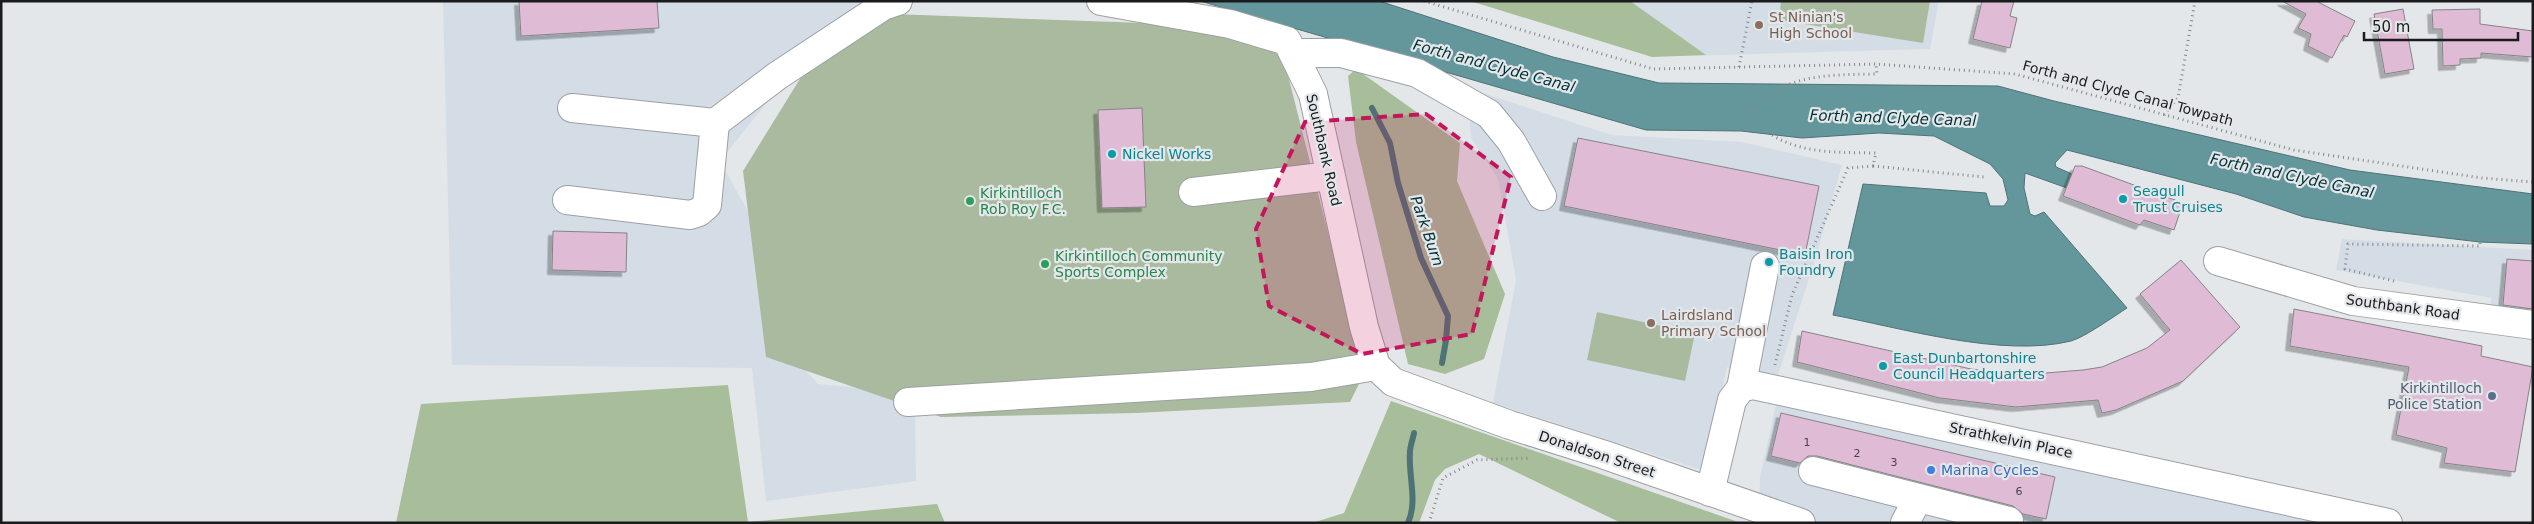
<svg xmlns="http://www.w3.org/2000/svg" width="2534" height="524" viewBox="0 0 2534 524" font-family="'DejaVu Sans',sans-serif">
  <defs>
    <filter id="shadow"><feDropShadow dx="-4.5" dy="4.5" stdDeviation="0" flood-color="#0004"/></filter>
  </defs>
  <rect width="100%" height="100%" fill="#e4e7ea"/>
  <!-- built -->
  <g fill="#d4dde6">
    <polygon points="443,1 867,1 815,42 720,161 759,231 764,325 818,384 915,393 916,481 766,501 752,368 452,365"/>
    <polygon points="1504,1 1939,1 1930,49 1686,56"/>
    <polygon points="1467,88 1612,135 1742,142 1842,165 1815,260 1778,375 1727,367 1705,471 1493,403 1516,280 1498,179 1471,138"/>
    <polygon points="2342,239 2533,250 2533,314 2491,310 2491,298 2336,270"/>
    <polygon points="1777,400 2321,523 1759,523 1760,477"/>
  </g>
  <!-- green -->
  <g fill="#aaba9f">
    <polygon points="1781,1 1930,1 1923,43 1779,20"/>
    <polygon points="892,14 1144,23 1281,48 1364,374 1350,402 1136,413 941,417 766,357 743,171 819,48"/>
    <polygon points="1597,312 1695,333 1685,381 1587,360"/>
  </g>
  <!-- forest -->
  <g fill="#a8bd99">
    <polygon points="1470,1 1630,1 1706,55 1652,57"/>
    <polygon points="1356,69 1460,143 1457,181 1505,294 1484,359 1445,374 1408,364 1356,142 1348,76"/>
    <polygon points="728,385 748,522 937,504 945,523 396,523 421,404"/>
    <polygon points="1391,401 1741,523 1621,523 1479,454 1445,469 1435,480 1419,523 1312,523 1344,513"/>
  </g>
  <!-- water -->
  <path fill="#64979c" stroke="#4e7276" d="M1200,1h179l174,56 106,26 339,3 56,15 296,69 183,24v50l-53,-2 -103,-12 -73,-13 -68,-23 -169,-44 -12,13 1,4 16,7 -5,14 -42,-15 -1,15 6,26 5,2 9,-4 83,96c-14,9 -42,29 -56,33 -69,17 -169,-13 -238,-26l30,-131 123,9 4,13h14l4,-6 -5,-21 -13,-15 -56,-28 -55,-3 -77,5 -61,-7 -95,-1z"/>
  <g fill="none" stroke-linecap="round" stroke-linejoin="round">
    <!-- stream -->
    <g stroke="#4e7276" stroke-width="6">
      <polyline points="1372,108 1390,143 1398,183 1421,258 1448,316 1446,340 1442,363"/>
      <path d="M1408,523c10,-22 0,-48 2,-71 0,-6 3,-13 4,-19"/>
    </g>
  </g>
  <!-- building -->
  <g fill="#dfbbd6" stroke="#868386" filter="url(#shadow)">
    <polygon points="519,1 657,1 659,28 521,36"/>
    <polygon points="1982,1 2014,1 2010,16 2017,18 2010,48 1973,39"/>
    <polygon points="2282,1 2316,1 2355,21 2347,37 2344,35 2332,58 2308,46 2311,34 2298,28 2306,14"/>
    <polygon points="2403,9 2414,69 2385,74 2374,14"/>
    <polygon points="2480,9 2480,24 2533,31 2533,57 2481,53 2481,58 2460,59 2460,65 2443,66 2442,29 2433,29 2432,10"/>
    <polygon points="1142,108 1146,207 1102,208 1098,110"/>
    <polygon points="1578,138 1819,186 1805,255 1564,206"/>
    <polygon points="2075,166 2082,166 2183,203 2174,230 2144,220 2140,225 2063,196"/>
    <polygon points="553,231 627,233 626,272 552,270"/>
    <polygon points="2507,259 2533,261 2533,309 2503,305"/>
    <polygon points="2181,260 2240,327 2183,381 2116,410 2102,413 2098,400 2016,407 1940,398 1797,362 1802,331 1971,369 2021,375 2083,370 2102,367 2147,348 2170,330 2140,294"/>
    <polygon points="2294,309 2482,346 2481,356 2533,367 2515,472 2444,463 2447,448 2396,435 2409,367 2290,346"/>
    <polygon points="1781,413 2055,477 2046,519 2023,514 2013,506 1817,456 1808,456 1800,463 1771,456"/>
  </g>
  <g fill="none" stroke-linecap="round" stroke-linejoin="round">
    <!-- minor casing -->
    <g stroke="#9da0a3" stroke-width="30">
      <g id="minor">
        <polyline points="1101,1 1230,24 1287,41 1313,94 1364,327 1376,366 1393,382 1510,425 1605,455 1801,523"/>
        <polyline points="1293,53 1341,53 1417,73 1489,114 1511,141 1542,196"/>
        <polyline points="572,108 715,123 777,76 883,6 898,1"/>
        <polyline points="1193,192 1330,176"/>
        <polyline points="567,200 690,215 699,212 707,205 715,123"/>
        <polyline points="2218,261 2353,301 2533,325"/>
        <polyline points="1741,388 1765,266"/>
        <polyline points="908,402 1311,377 1376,366"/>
        <polyline points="1813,471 2009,521"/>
        <polyline points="1710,492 1732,400 1741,388 1753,385 2388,523"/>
        <polyline points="1905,523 1918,498"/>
      </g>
    </g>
    <!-- path -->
    <g stroke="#858789" stroke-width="3" stroke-dasharray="1 4" stroke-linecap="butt">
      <polyline points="1424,1 1653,69 1876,64 2015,74 2294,150 2482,178 2533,182"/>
      <polyline points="1739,67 1752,1"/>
      <polyline points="2164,115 2178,98 2195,1"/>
      <polyline points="1873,166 1984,177"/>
      <polyline points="2391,229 2533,241"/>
      <polyline points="2394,281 2345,269 2348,244 2480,246 2480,237"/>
      <path d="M1775,365l17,-70 56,-127 25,-2 3,-13c-49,-1 -93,2 -128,-39 34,-41 80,-39 129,-40l-1,-10"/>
      <polyline points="1429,523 1443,478 1477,460 1531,458"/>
    </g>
    <!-- minor -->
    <use href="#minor" stroke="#fff" stroke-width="28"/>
  </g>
  <!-- marked area -->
  <path fill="#c2185b" fill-opacity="0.2" stroke="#c2185b" stroke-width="4" stroke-dasharray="10 6" stroke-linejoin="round" d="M1426,114l85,63 -39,157 -110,20 -93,-48 -13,-77 49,-107z"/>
  <!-- markers -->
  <g fill="#8d6e63" stroke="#e4e7ea" stroke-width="2">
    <circle cx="1759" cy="25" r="5"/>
    <circle cx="1651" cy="323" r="5"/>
  </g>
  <g fill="#0f9aa8" stroke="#e4e7ea" stroke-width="2">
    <circle cx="1112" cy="154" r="5"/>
    <circle cx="2123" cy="199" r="5"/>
    <circle cx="1769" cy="262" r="5"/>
    <circle cx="1883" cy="366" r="5"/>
  </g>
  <g fill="#2e9e5b" stroke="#e4e7ea" stroke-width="2">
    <circle cx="970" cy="201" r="5"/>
    <circle cx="1045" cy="264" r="5"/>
  </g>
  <circle fill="#5c6f8a" stroke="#e4e7ea" stroke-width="2" cx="2492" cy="396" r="5"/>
  <circle fill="#3f7fe0" stroke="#e4e7ea" stroke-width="2" cx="1931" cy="470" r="5"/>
  <g text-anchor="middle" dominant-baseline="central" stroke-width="4.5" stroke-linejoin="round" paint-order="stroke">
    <!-- number labels -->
    <g font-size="11" fill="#4b434a">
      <text x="1807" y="442">1</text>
      <text x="1857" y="453">2</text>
      <text x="1894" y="462">3</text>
      <text x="2019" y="491">6</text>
    </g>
    <!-- education labels -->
    <g font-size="14" fill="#785e54" stroke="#e4e7ea" text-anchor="start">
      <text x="1769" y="17">St Ninian's<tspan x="1769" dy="16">High School</tspan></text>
      <text x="1661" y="315">Lairdsland<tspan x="1661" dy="16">Primary School</tspan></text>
    </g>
    <!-- street labels -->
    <g font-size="14" fill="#1a1b1c" stroke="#e4e7ea">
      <text transform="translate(2128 93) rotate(15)">Forth and Clyde Canal Towpath</text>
      <text transform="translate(1324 150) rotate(77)">Southbank Road</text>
      <text transform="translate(2403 307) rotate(8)">Southbank Road</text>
      <text transform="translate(2011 440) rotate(12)">Strathkelvin Place</text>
      <text transform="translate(1597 454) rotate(18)">Donaldson Street</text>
    </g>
    <!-- culture labels -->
    <g font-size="14" fill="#0d838f" stroke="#e4e7ea" text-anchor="start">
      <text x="1122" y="154">Nickel Works</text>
      <text x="2133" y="191">Seagull<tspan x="2133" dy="16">Trust Cruises</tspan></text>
      <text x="1779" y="254">Baisin Iron<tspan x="1779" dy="16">Foundry</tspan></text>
      <text x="1893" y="358">East Dunbartonshire<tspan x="1893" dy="16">Council Headquarters</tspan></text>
    </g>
    <!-- leisure labels -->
    <g font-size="14" fill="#27864d" stroke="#e4e7ea" text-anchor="start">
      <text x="980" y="193">Kirkintilloch<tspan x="980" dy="16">Rob Roy F.C.</tspan></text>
      <text x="1055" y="256">Kirkintilloch Community<tspan x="1055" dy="16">Sports Complex</tspan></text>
    </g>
    <!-- service labels -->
    <g font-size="14" fill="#4e5e75" stroke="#e4e7ea" text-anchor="end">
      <text x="2482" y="388">Kirkintilloch<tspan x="2482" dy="16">Police Station</tspan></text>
    </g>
    <!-- shop labels -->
    <g font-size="14" fill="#366cbe" stroke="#e4e7ea" text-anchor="start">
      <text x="1941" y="470">Marina Cycles</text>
    </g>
    <!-- water labels -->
    <g font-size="15" font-style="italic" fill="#003136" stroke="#e4e7ea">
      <text transform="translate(1494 66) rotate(15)">Forth and Clyde Canal</text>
      <text transform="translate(1893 118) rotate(2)">Forth and Clyde Canal</text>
      <text transform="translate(2292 176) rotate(12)">Forth and Clyde Canal</text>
      <text transform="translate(1427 231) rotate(71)">Park Burn</text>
    </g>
  </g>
  <!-- border -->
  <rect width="2534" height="524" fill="none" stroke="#1a1b1c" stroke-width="5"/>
  <!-- scale -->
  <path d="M2364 32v8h154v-8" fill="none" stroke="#1a1b1c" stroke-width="2.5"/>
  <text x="2372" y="32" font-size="15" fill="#1a1b1c" stroke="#e4e7ea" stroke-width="4" paint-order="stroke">50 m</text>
</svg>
